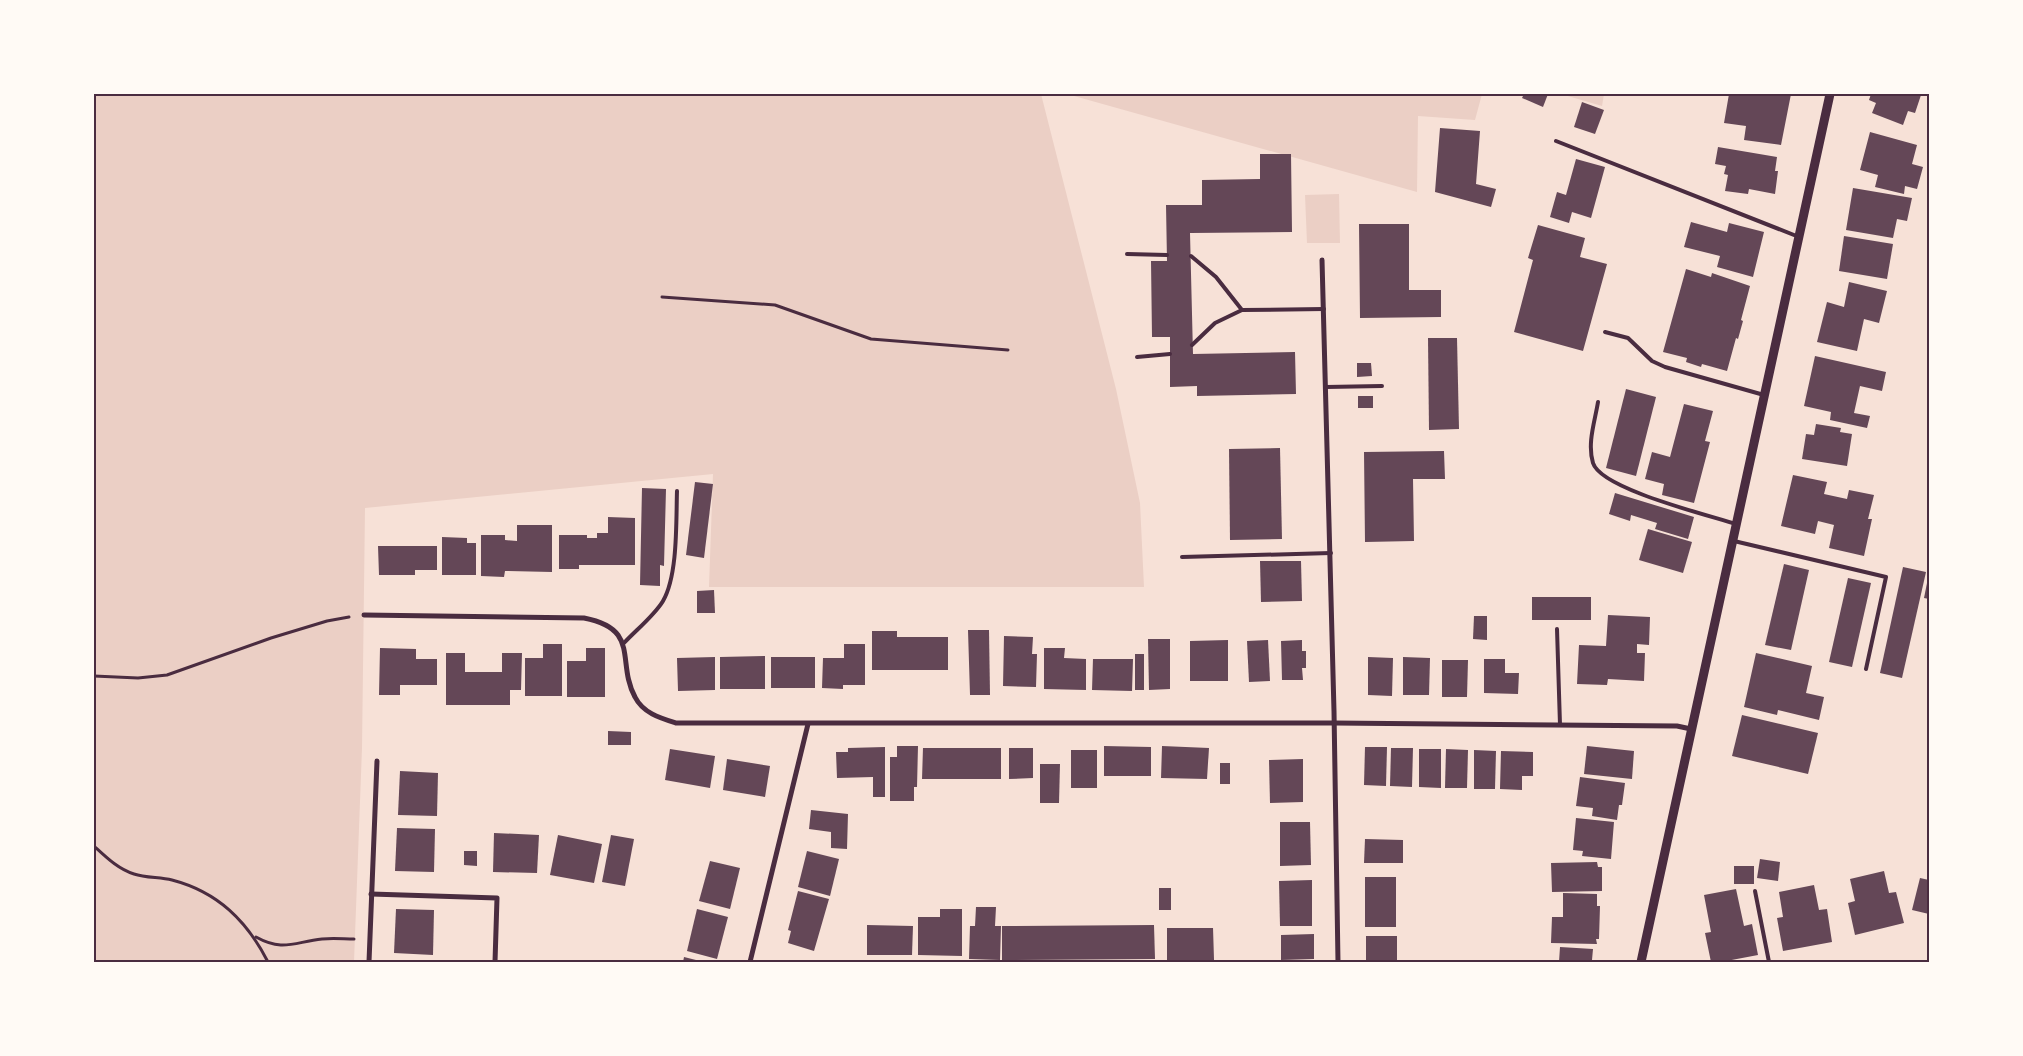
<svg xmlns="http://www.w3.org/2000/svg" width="2023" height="1056" viewBox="0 0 2023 1056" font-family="'Nunito Sans',sans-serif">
  <rect width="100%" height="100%" fill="#f7e1d7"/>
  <!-- green -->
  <g fill="#ebcfc5">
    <polygon points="94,94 1041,94 1116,389 1140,503 1144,587 709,587 713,474 365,508 362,748 354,962 94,962"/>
    <polygon points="1067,94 1482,94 1475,120 1418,116 1417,192"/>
    <polygon points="1561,94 1604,94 1602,106"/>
    <polygon points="1339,194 1340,243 1307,243 1305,195"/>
  </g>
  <!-- building -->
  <g fill="#644757">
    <polygon points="1524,94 1548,94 1543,107 1522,98"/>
    <polygon points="1729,94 1791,94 1781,145 1744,140 1746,126 1724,123"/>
    <polygon points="1871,94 1918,94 1921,95 1915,113 1908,111 1903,125 1872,113 1876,103 1869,100"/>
    <polygon points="1582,102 1604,110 1595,134 1574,127"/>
    <polygon points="1440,128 1480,131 1476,184 1496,189 1491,207 1435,192"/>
    <polygon points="1870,132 1917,145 1912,164 1923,167 1917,189 1905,186 1904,194 1875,187 1878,175 1860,170"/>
    <polygon points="1718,147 1777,157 1775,171 1778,171 1775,194 1749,189 1748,194 1725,191 1728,175 1724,174 1726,166 1715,164"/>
    <polygon points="1260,154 1291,154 1292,232 1190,233 1193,354 1295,352 1296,394 1197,396 1197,386 1170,387 1170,337 1152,337 1151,261 1167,261 1166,205 1202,205 1202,180 1260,179"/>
    <polygon points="1576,159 1605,167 1591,218 1572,212 1569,223 1550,217 1557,192 1566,195"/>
    <polygon points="1853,188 1912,198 1907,221 1897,219 1893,238 1846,230"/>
    <polygon points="1691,222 1727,232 1729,223 1764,232 1753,277 1717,267 1720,256 1684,247"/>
    <polygon points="1359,224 1409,224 1409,290 1441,290 1441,317 1360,318"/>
    <polygon points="1538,225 1585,238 1580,257 1607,264 1583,351 1514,332 1533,260 1528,258"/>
    <polygon points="1844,236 1893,244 1887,279 1839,271"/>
    <polygon points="1686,269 1711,277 1712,273 1750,286 1741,320 1743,321 1738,339 1736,338 1727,371 1702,364 1701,367 1686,362 1687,358 1663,352"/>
    <polygon points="1849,282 1887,291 1879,323 1864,319 1857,351 1817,342 1827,302 1844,307"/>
    <polygon points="1428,338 1457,338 1459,429 1429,430"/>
    <polygon points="1815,356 1886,372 1882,391 1860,386 1854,413 1870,416 1867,428 1830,420 1831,412 1804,406"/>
    <polygon points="1357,363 1371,363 1372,376 1357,377"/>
    <polygon points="1626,389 1656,397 1636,476 1606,468"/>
    <rect x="1358" y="396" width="15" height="12"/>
    <polygon points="1684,404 1713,411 1705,441 1710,442 1694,503 1662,495 1664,484 1645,479 1652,452 1670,457"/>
    <polygon points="1816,424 1841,428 1840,432 1852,434 1847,466 1802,459 1806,434 1814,435"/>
    <polygon points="1280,448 1282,539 1230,540 1229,449"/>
    <polygon points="1444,451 1445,479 1413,479 1414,541 1365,542 1364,452"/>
    <polygon points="1793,475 1827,482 1824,494 1847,499 1849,490 1874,495 1868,519 1872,519 1864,556 1829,548 1834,525 1818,521 1815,534 1781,526"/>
    <polygon points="695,482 713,484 704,558 686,555"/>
    <polygon points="642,488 666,489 664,566 660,565 660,586 640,585"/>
    <polygon points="1615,493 1694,517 1688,539 1655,529 1657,523 1631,515 1630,521 1609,514"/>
    <polygon points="608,517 635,518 635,565 579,565 579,569 559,569 559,535 587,535 587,538 597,538 597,533 608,533"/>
    <polygon points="517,525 552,525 552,572 505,571 504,577 481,576 481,535 505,535 505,540 517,541"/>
    <polygon points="1648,529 1692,542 1683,573 1639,560"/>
    <polygon points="442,537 467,538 467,543 476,543 476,575 442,575"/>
    <polygon points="378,546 437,546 437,570 415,570 415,575 379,575"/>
    <polygon points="1260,561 1301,561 1302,601 1261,602"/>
    <polygon points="1784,564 1809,570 1791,650 1765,645"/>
    <polygon points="1903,567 1926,572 1902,678 1880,673"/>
    <polygon points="1848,578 1871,583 1852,667 1829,662"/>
    <polygon points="1928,578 1929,578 1929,599 1924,598"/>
    <polygon points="714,590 715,613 697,613 697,591"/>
    <rect x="1532" y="597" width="59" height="23"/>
    <polygon points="1608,615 1650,617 1649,645 1637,644 1637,653 1645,653 1644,681 1608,679 1607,685 1577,684 1579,645 1606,646"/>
    <polygon points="1474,616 1487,616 1487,640 1473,639"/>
    <polygon points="968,630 989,630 990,695 970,695"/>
    <polygon points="872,631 897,631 897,637 948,637 948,670 872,670"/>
    <polygon points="1004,636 1033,637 1032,654 1037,654 1036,687 1003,686"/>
    <polygon points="1148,639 1170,639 1170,689 1149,690"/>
    <polygon points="1228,640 1228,681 1190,681 1190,641"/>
    <polygon points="1268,640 1270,681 1249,682 1247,641"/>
    <polygon points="1302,640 1302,651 1306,651 1306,668 1302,668 1303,680 1282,680 1281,641"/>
    <polygon points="543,644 562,644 562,696 525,696 525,658 543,658"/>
    <polygon points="844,644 865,644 865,685 843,685 843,689 822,688 823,658 844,658"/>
    <polygon points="380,648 416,649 416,659 437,659 437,685 400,685 400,695 379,695"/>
    <polygon points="586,648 605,648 605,697 567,697 567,661 586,661"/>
    <polygon points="1044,648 1065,648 1064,658 1086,659 1086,690 1044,689"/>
    <polygon points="446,653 465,653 465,672 502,672 502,653 522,653 521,690 510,690 510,705 446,705"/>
    <polygon points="1756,653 1812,666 1806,693 1824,697 1819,720 1778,710 1777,715 1744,707"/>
    <rect x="1135" y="654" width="9" height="36"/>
    <polygon points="765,656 765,689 720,689 720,657"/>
    <polygon points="715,657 715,690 678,691 677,658"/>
    <rect x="771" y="657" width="44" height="31"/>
    <polygon points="1368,657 1393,658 1392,696 1368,695"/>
    <polygon points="1403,657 1430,658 1429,695 1403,695"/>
    <polygon points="1093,659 1133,659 1132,691 1092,690"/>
    <polygon points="1484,659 1505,659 1505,673 1519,673 1518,694 1484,693"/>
    <polygon points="1442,660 1468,660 1467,697 1442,697"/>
    <polygon points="1742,715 1818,733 1808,774 1732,756"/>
    <polygon points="608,731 631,732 631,745 608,745"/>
    <polygon points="897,746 918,746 917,787 914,787 914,801 890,801 890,757 897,757"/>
    <polygon points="1104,746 1151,747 1151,776 1104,776"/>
    <polygon points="1162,746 1209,748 1207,779 1161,778"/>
    <polygon points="1587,746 1634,751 1632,779 1584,774"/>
    <polygon points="885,747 885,797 873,797 873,777 837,778 836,752 848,752 848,748"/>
    <polygon points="1365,747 1387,747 1386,786 1364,785"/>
    <polygon points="923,748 1001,748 1001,779 922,779"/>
    <polygon points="1009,748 1033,748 1033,778 1009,779"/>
    <polygon points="1391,748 1413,748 1412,787 1390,786"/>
    <polygon points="670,749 715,756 710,788 665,780"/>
    <polygon points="1419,749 1441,749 1441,788 1419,787"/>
    <polygon points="1446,749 1468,750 1467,788 1445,788"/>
    <rect x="1071" y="750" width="26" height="38"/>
    <polygon points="1474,750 1496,751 1495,789 1474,789"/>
    <polygon points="1501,751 1533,752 1533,776 1522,776 1522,790 1500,789"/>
    <polygon points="727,759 770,766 765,797 723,790"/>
    <polygon points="1303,759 1303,802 1270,803 1269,760"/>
    <rect x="1220" y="763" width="10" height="21"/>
    <polygon points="1040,764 1060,764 1059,803 1040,803"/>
    <polygon points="400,771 438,773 437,816 398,815"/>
    <polygon points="1580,777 1625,783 1622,805 1619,805 1617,820 1592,816 1593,808 1576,806"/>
    <polygon points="811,810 848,814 847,849 831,848 831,832 809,829"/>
    <polygon points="1576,818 1614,822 1611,859 1582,856 1583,851 1573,850"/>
    <polygon points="1280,822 1310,822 1311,865 1280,866"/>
    <polygon points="397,828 435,829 434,872 395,871"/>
    <polygon points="494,833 539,835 537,873 493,872"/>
    <polygon points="558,835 602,844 594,883 550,875"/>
    <polygon points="611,835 634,839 625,886 602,882"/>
    <polygon points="1365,839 1403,840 1403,863 1364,863"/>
    <polygon points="464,851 477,851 477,866 464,865"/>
    <polygon points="807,851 839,859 830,896 798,887"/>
    <polygon points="1760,859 1780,862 1778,881 1757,878"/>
    <polygon points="710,861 740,868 730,909 699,901"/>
    <polygon points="1597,862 1598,867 1602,867 1602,891 1552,892 1551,863"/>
    <rect x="1734" y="866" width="20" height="18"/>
    <polygon points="1884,871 1889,893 1896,892 1904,923 1855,935 1848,903 1855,901 1850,879"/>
    <rect x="1365" y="877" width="31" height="50"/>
    <polygon points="1920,878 1929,880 1929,914 1912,910"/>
    <polygon points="1312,880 1312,926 1280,926 1279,881"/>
    <polygon points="1814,885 1819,910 1827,909 1832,942 1783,951 1777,918 1783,917 1779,892"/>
    <rect x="1159" y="888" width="12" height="22"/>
    <polygon points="1736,889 1744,926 1752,924 1758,955 1721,962 1711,962 1705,933 1711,932 1704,895"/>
    <polygon points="798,891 829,899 814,951 788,943 791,931 788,930"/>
    <polygon points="1563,893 1597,894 1597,906 1600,906 1599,939 1596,939 1597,944 1551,943 1552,917 1563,917"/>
    <polygon points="976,907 996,907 995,926 1001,926 1000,960 969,959 970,926 975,926"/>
    <polygon points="396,909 434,910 433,955 394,953"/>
    <polygon points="697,909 728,917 717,959 687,951"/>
    <polygon points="940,909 962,909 962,956 918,955 918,917 940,917"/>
    <polygon points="867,925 913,926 912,955 867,955"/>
    <polygon points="1154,925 1155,959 1002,960 1002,926"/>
    <polygon points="1167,928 1213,928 1214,960 1167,960"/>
    <polygon points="1314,934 1314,959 1281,960 1281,935"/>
    <rect x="1366" y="936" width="31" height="26"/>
    <polygon points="1560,947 1593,949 1592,960 1596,960 1596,962 1559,962"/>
    <polygon points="684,957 704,962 683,962"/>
  </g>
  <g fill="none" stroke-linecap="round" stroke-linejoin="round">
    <!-- path -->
    <g stroke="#4a2c40" stroke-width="3">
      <polyline points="662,297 775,305 871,339 1008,350"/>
      <polyline points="94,676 138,678 167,675 271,638 327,621 349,617"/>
      <path d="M94,846c12,11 24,23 40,28 12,4 26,3 38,6 46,12 75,41 96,82"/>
      <path d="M256,937c27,15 38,5 66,2 11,-1 22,0 32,0"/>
    </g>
    <!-- service -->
    <g stroke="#4a2c40" stroke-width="4">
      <polyline points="1556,141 1799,237"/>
      <polyline points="1127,254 1167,255"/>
      <polyline points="1191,256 1216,277 1242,310"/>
      <polyline points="1605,332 1628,338 1652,361 1665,367 1764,395"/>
      <polyline points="1192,345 1215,323 1242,310 1324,309"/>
      <polyline points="1137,357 1170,354"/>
      <polyline points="1326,387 1382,386"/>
      <path d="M1598,402c-3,19 -11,41 -5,61 8,26 115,52 143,61"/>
      <polyline points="1734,541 1886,577 1866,669"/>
      <polyline points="1182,557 1331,553"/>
      <polyline points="1557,629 1560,725"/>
      <path d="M624,643c12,-13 30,-27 39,-42 15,-26 13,-79 14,-110"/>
      <polyline points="1755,891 1769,962"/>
    </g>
    <!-- minor -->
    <g stroke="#4a2c40" stroke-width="5">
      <polyline points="1322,260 1334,711 1338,962"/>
      <path d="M364,615l220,3c57,11 32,44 51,79 8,16 25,21 41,26h658l343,3 14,3"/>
      <polyline points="371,894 497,898 495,962"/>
      <polyline points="369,962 377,761"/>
      <polyline points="750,962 808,724"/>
    </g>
    <!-- tertiary -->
    <polyline stroke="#4a2c40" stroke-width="9" points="1641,962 1830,94"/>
  </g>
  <!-- border -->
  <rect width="2023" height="1056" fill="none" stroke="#fffaf5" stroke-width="190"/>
  <rect x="95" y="95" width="1833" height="866" fill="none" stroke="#4a2c40" stroke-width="2"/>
</svg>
